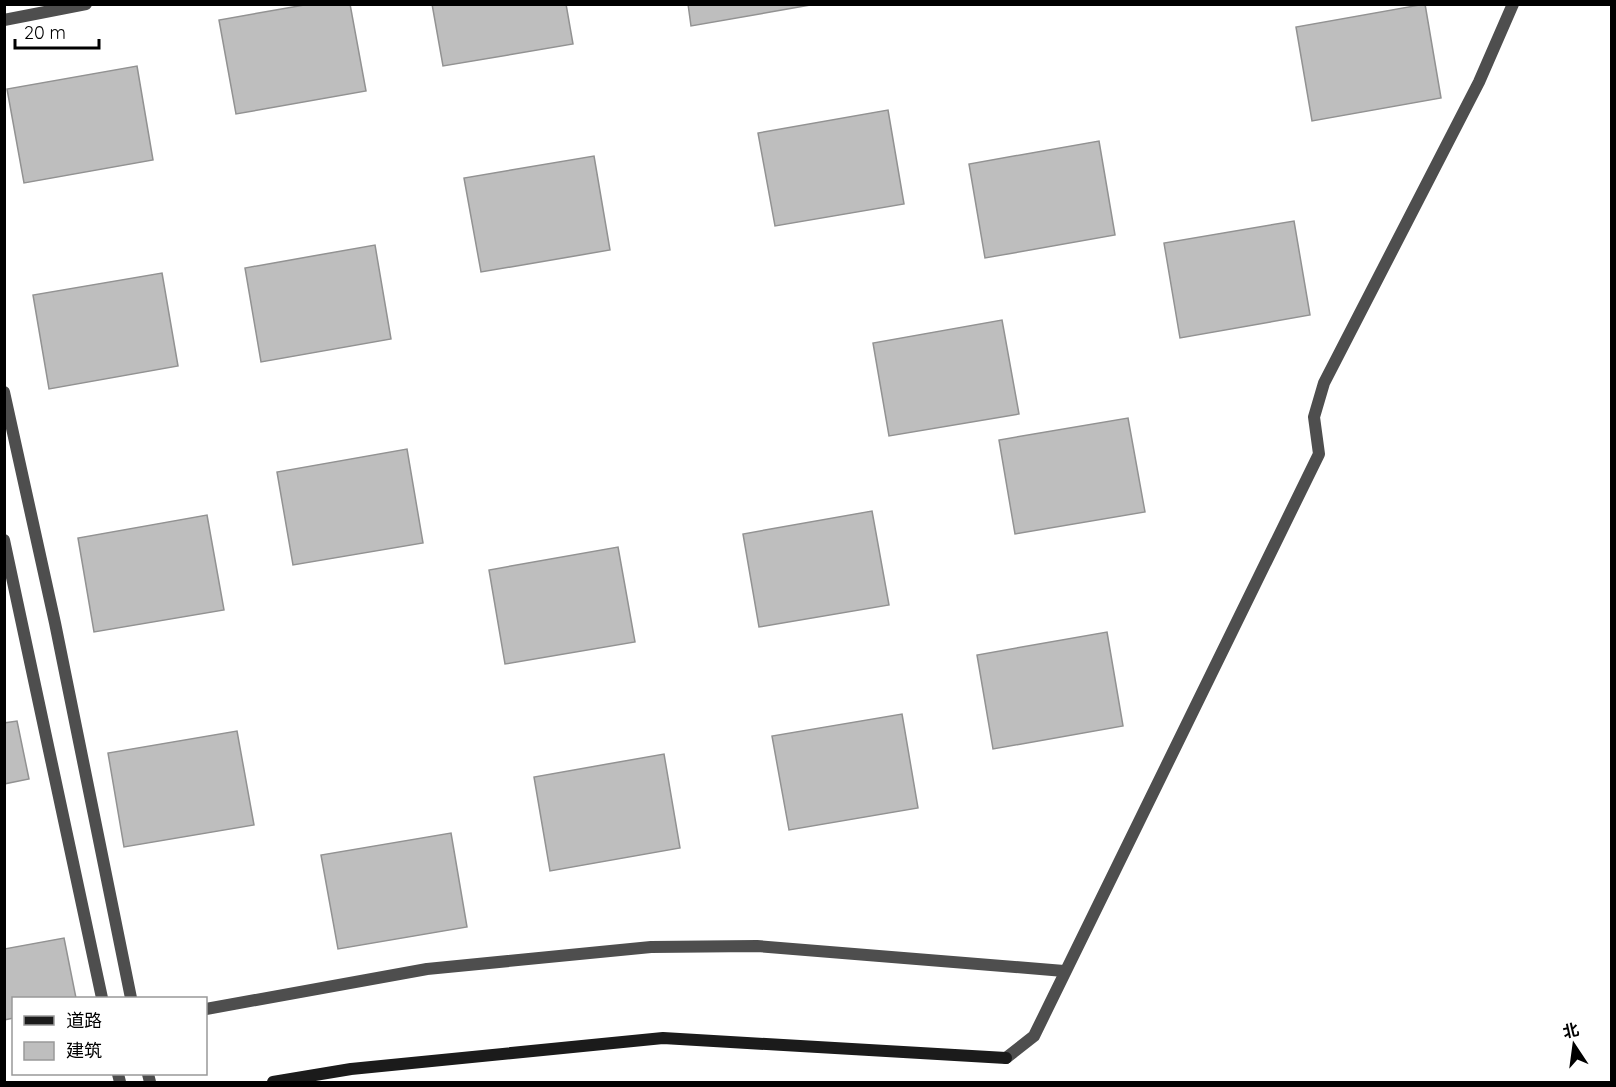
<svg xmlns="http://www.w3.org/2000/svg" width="1616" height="1087" viewBox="0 0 1616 1087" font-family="Quicksand,'Noto Sans SC',sans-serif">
  <rect width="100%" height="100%" fill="#fff"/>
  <!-- building -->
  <g fill="#bebebe" stroke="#929292" stroke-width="1.5">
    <polygon points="310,4 350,4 366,91 236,114 219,20"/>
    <polygon points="432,4 566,4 573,44 443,66"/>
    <polygon points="688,4 816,4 691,26"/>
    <polygon points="1425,4 1441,98 1312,121 1296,27"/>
    <polygon points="137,66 153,160 24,183 7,89"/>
    <polygon points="888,110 904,204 775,226 758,133"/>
    <polygon points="1099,141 1115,235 985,258 969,164"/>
    <polygon points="594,156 610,250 481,272 464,178"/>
    <polygon points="1294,221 1310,315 1180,338 1164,243"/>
    <polygon points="375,245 391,339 261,362 245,268"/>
    <polygon points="162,273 178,366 49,389 33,295"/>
    <polygon points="1002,320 1019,414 889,436 873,343"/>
    <polygon points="1128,418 1145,512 1015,534 999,440"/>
    <polygon points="407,449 423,543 293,565 277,472"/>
    <polygon points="872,511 889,605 759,627 743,534"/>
    <polygon points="207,515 224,610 94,632 78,538"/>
    <polygon points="618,547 635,642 505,664 489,570"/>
    <polygon points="1107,632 1123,726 993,749 977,655"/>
    <polygon points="902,714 918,808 789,830 772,736"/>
    <polygon points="17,721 29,779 4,784 4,723"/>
    <polygon points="237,731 254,825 124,847 108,753"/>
    <polygon points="664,754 680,848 550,871 534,777"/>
    <polygon points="451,833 467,927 338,949 321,855"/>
    <polygon points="64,938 76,998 14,998 14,1018 4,1020 4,949"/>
  </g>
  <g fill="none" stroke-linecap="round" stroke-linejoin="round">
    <!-- lane -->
    <g stroke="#4e4e4e" stroke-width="12">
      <polyline points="4,20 86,4"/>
      <polyline points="4,392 55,623 131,998"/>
      <polyline points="4,540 102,998"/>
      <polyline points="206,1009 427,969 651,947 757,946 1064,971"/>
      <polyline points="1006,1058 1034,1036 1319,454 1314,417 1324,383 1479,82 1513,4"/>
      <polyline points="118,1074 120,1082"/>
      <polyline points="148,1074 150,1082"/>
    </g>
    <!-- secondary -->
    <polyline stroke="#1b1b1b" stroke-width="12" points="273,1082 351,1069 663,1038 1006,1058"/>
  </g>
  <!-- border -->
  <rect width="1616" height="1087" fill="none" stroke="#000000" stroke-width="12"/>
  <!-- legend -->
  <rect x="12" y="997" width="195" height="78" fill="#ffffff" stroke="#999999" stroke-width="1.5"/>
  <rect x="24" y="1016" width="30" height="9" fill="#1b1b1b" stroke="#999999" stroke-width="1.5"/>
  <text x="66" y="1027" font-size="18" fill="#000000">道路</text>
  <rect x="24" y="1042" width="30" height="18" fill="#bebebe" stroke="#999999" stroke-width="1.5"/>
  <text x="66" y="1057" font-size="18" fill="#000000">建筑</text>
  <!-- north arrow -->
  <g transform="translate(1574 1045) rotate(347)" stroke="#ffffff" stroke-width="4.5" paint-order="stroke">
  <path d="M0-4.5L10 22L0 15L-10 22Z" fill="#000000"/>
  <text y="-9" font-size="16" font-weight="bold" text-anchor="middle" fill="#000000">北</text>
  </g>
  <!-- scale -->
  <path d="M15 39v9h84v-9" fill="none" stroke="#000000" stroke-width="3"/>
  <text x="24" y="39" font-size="18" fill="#000000" stroke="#ffffff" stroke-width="4.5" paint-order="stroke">20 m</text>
</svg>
